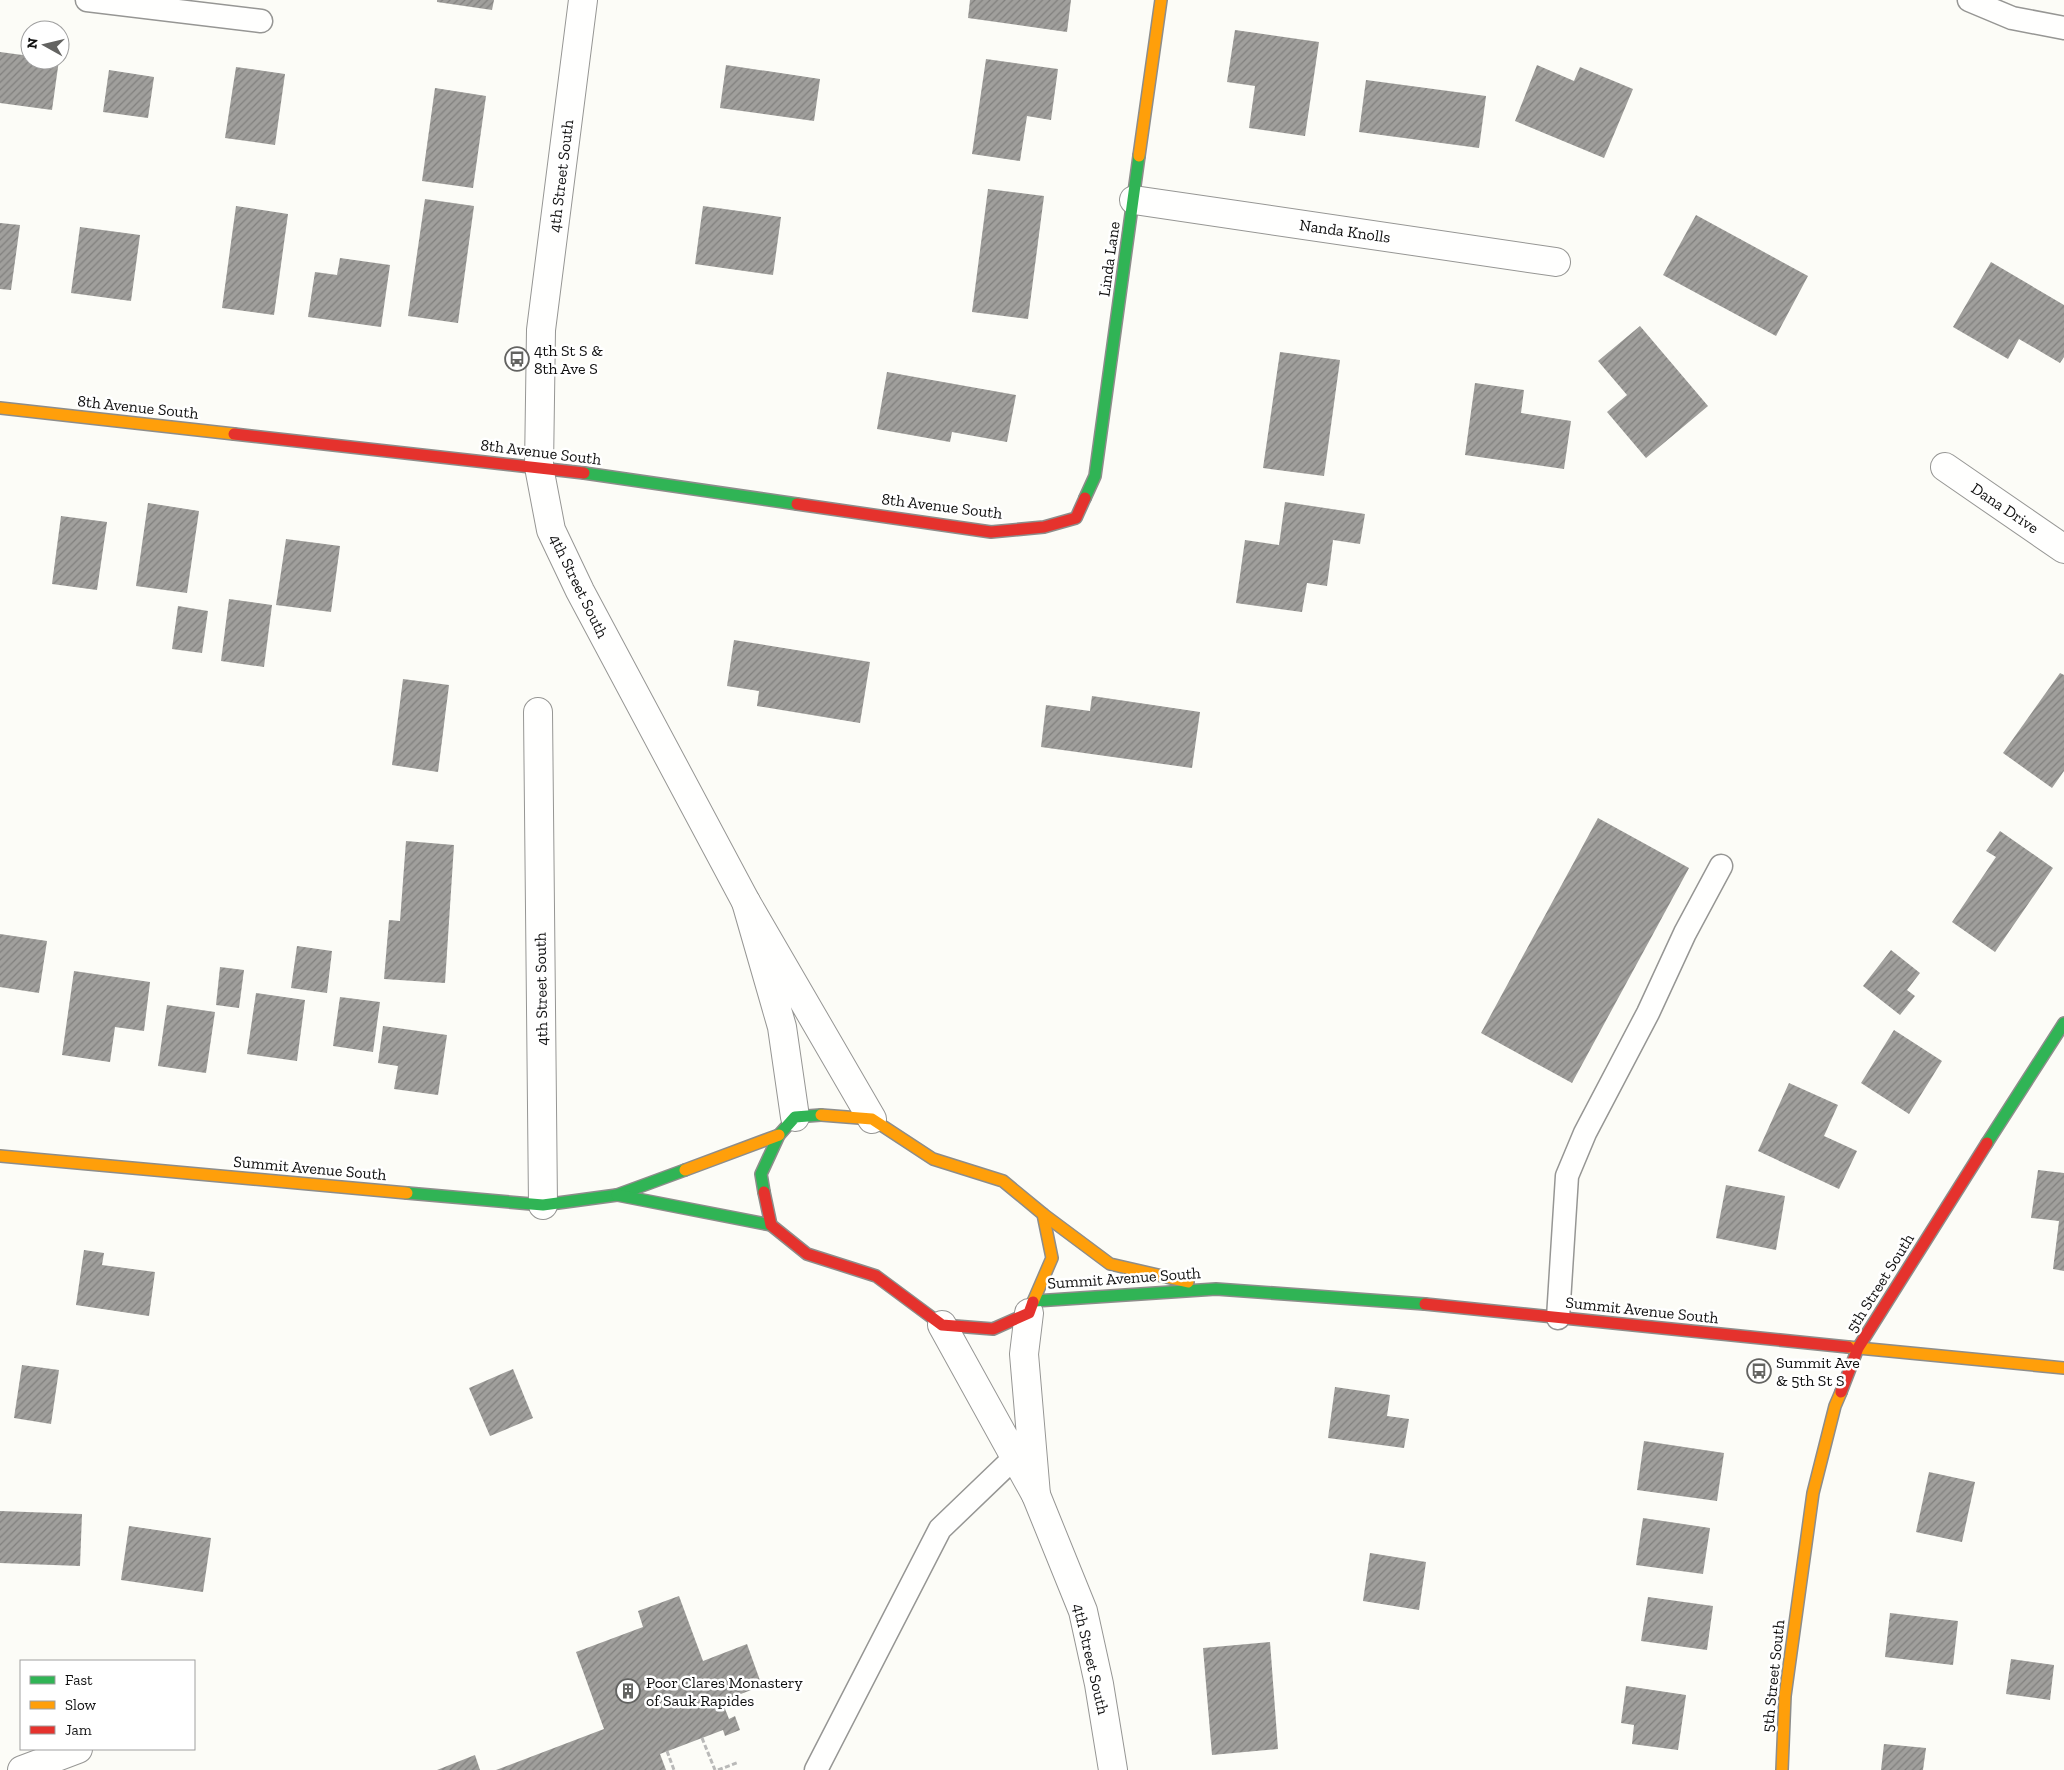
<svg xmlns="http://www.w3.org/2000/svg" width="2064" height="1770" viewBox="0 0 2064 1770" font-family="'Zilla Slab',serif">
  <defs>
    <pattern id="building-hatch" width="6" height="6" patternUnits="userSpaceOnUse" patternTransform="scale(1.25)"><rect width="6" height="6" fill="#a09f9c"/><path d="M-1 1l2-2M0 6l6-6M5 7l2-2" fill="none" stroke="#81807e"/></pattern>
  </defs>
  <rect width="100%" height="100%" fill="#fcfcf7"/>
  <!-- building -->
  <g fill="url(#building-hatch)">
    <polygon points="437,0 494,0 492,10 437,2"/>
    <polygon points="970,0 1071,0 1067,32 968,18"/>
    <polygon points="1235,30 1319,42 1305,136 1249,128 1255,86 1227,82"/>
    <polygon points="0,52 30,56 30,60 59,60 52,110 0,103"/>
    <polygon points="986,59 1058,69 1051,120 1027,116 1020,161 972,154"/>
    <polygon points="726,65 820,79 814,121 720,108"/>
    <polygon points="1537,65 1574,81 1580,67 1633,89 1604,158 1515,121"/>
    <polygon points="236,67 285,74 275,145 225,138"/>
    <polygon points="109,70 154,77 148,118 103,112"/>
    <polygon points="1366,80 1486,96 1479,148 1359,132"/>
    <polygon points="435,88 486,96 473,188 422,181"/>
    <polygon points="988,189 1044,196 1028,319 972,312"/>
    <polygon points="425,199 474,206 458,323 408,316"/>
    <polygon points="236,206 288,214 274,315 222,308"/>
    <polygon points="703,206 781,217 773,275 695,264"/>
    <polygon points="1696,215 1808,276 1776,336 1663,275"/>
    <polygon points="0,223 20,225 11,290 0,289"/>
    <polygon points="80,227 140,235 131,301 71,293"/>
    <polygon points="340,258 390,265 381,327 308,317 315,272 337,275"/>
    <polygon points="1991,262 2064,305 2064,357 2060,363 2019,339 2008,359 1953,327"/>
    <polygon points="1640,326 1708,406 1646,458 1607,412 1627,395 1598,361"/>
    <polygon points="1280,352 1340,360 1324,476 1263,468"/>
    <polygon points="887,372 1016,395 1007,442 952,432 950,442 877,429"/>
    <polygon points="1475,383 1524,390 1521,413 1571,421 1564,469 1465,455"/>
    <polygon points="1285,502 1365,514 1360,544 1333,540 1327,586 1307,583 1302,612 1236,603 1245,540 1279,545"/>
    <polygon points="148,503 199,511 187,593 136,586"/>
    <polygon points="61,516 107,522 97,590 52,584"/>
    <polygon points="286,539 340,546 331,612 276,605"/>
    <polygon points="229,599 272,605 264,667 221,661"/>
    <polygon points="178,606 208,611 202,653 172,649"/>
    <polygon points="734,640 870,662 860,723 757,706 759,691 727,686"/>
    <polygon points="2060,673 2064,675 2064,771 2052,788 2003,753"/>
    <polygon points="403,679 449,685 438,772 392,765"/>
    <polygon points="1092,696 1200,712 1192,768 1041,747 1046,705 1090,711"/>
    <polygon points="1598,818 1689,868 1572,1083 1481,1033"/>
    <polygon points="2000,831 2053,868 1995,952 1952,922 1996,857 1986,851"/>
    <polygon points="406,841 454,845 445,983 384,979 389,920 400,921"/>
    <polygon points="0,934 47,941 39,993 0,987"/>
    <polygon points="297,946 332,951 327,993 291,988"/>
    <polygon points="1891,950 1920,973 1907,990 1915,996 1900,1015 1863,986"/>
    <polygon points="220,967 244,970 239,1008 216,1005"/>
    <polygon points="74,971 150,982 144,1031 115,1027 110,1062 62,1055"/>
    <polygon points="256,993 305,1000 297,1061 247,1054"/>
    <polygon points="340,997 380,1002 373,1052 333,1046"/>
    <polygon points="167,1005 215,1012 206,1073 158,1066"/>
    <polygon points="383,1026 447,1035 438,1095 394,1089 398,1066 378,1063"/>
    <polygon points="1894,1030 1942,1061 1909,1114 1861,1083"/>
    <polygon points="1789,1083 1838,1105 1824,1136 1857,1151 1839,1189 1758,1151"/>
    <polygon points="2038,1170 2064,1173 2064,1271 2053,1269 2059,1221 2031,1218"/>
    <polygon points="1726,1185 1785,1196 1776,1250 1716,1238"/>
    <polygon points="84,1250 104,1253 102,1265 155,1272 149,1316 76,1305"/>
    <polygon points="22,1365 59,1370 51,1424 14,1418"/>
    <polygon points="513,1369 533,1418 490,1436 469,1388"/>
    <polygon points="1335,1387 1390,1395 1387,1416 1409,1419 1404,1448 1328,1438"/>
    <polygon points="1644,1441 1724,1453 1717,1501 1637,1490"/>
    <polygon points="1929,1472 1975,1482 1962,1542 1916,1532"/>
    <polygon points="0,1511 82,1514 80,1566 0,1563"/>
    <polygon points="1643,1518 1710,1528 1703,1574 1636,1565"/>
    <polygon points="129,1526 211,1538 203,1592 121,1580"/>
    <polygon points="1370,1553 1426,1562 1419,1610 1363,1601"/>
    <polygon points="679,1596 703,1661 747,1644 762,1686 722,1701 729,1719 735,1716 740,1730 725,1736 723,1730 660,1754 666,1770 496,1770 604,1729 576,1652 643,1627 638,1611"/>
    <polygon points="1648,1597 1713,1606 1707,1650 1641,1641"/>
    <polygon points="1890,1613 1958,1621 1953,1665 1885,1657"/>
    <polygon points="1270,1642 1278,1749 1212,1755 1203,1648"/>
    <polygon points="2011,1659 2054,1665 2050,1700 2006,1694"/>
    <polygon points="1626,1686 1686,1695 1678,1750 1632,1744 1634,1725 1621,1723"/>
    <polygon points="1884,1744 1926,1748 1923,1770 1881,1770"/>
    <polygon points="475,1755 480,1770 437,1770"/>
  </g>
  <g fill="none" stroke-linecap="round" stroke-linejoin="round">
    <!-- lane casing -->
    <g stroke="#969694" stroke-width="25">
      <g id="lane">
        <polyline points="87,0 261,21"/>
        <polyline points="1969,0 2012,18 2064,28"/>
        <polyline points="1558,1318 1567,1176 1585,1133 1648,1013 1685,933 1721,866"/>
        <polyline points="816,1770 940,1529 1015,1457"/>
      </g>
    </g>
    <!-- street casing -->
    <g stroke="#969694" stroke-width="30">
      <g id="street">
        <polyline points="583,0 541,330 539,467 551,530 580,591 746,902"/>
        <polyline points="1134,200 1556,262"/>
        <polyline points="1945,467 2064,549"/>
        <polyline points="538,712 543,1205"/>
        <polyline points="795,1117 782,1027 746,902 872,1119"/>
        <polyline points="942,1325 1036,1495 1024,1354 1029,1313"/>
        <polyline points="1036,1495 1083,1611 1099,1684 1113,1770"/>
        <polyline points="22,1770 78,1749"/>
      </g>
    </g>
    <!-- fast casing -->
    <g stroke="#8d8d8b" stroke-width="14">
      <g id="fast">
        <polyline points="584,473 797,504"/>
        <polyline points="1085,498 1095,476 1139,156"/>
        <polyline points="1987,1143 2064,1023"/>
        <polyline points="764,1192 761,1174 779,1135 795,1117 821,1115"/>
        <polyline points="407,1193 543,1205 617,1195 685,1170"/>
        <polyline points="617,1195 771,1225"/>
        <polyline points="1035,1301 1216,1289 1425,1304"/>
      </g>
    </g>
    <!-- slow casing -->
    <g stroke="#8d8d8b" stroke-width="14">
      <g id="slow">
        <polyline points="1139,156 1161,0"/>
        <polyline points="0,408 234,434"/>
        <polyline points="821,1115 872,1119 933,1159 1003,1181 1043,1214 1052,1258 1033,1302"/>
        <polyline points="0,1156 407,1193"/>
        <polyline points="685,1170 779,1135"/>
        <polyline points="1043,1214 1110,1264 1188,1282"/>
        <polyline points="1848,1347 2064,1368"/>
        <polyline points="1782,1770 1785,1696 1813,1493 1835,1406 1841,1392"/>
      </g>
    </g>
    <!-- jam casing -->
    <g stroke="#8d8d8b" stroke-width="14">
      <g id="jam">
        <polyline points="234,434 584,473"/>
        <polyline points="797,504 991,532 1044,527 1076,518 1085,498"/>
        <polyline points="764,1192 771,1225 807,1254 876,1276 942,1325 993,1329 1029,1313 1033,1302"/>
        <polyline points="1425,1304 1848,1347"/>
        <polyline points="1841,1392 1858,1348 1987,1143"/>
      </g>
    </g>
    <!-- path -->
    <g stroke="#b9b9b8" stroke-width="3" stroke-dasharray="5 2.5" stroke-linecap="butt">
      <polyline points="702,1738 715,1770"/>
      <polyline points="667,1751 674,1770"/>
      <polyline points="718,1770 739,1762"/>
    </g>
    <!-- lane -->
    <use href="#lane" stroke="#fffffe" stroke-width="22"/>
    <!-- street -->
    <use href="#street" stroke="#fffffe" stroke-width="28"/>
    <!-- fast -->
    <use href="#fast" stroke="#30b455" stroke-width="11"/>
    <!-- slow -->
    <use href="#slow" stroke="#ff9f0a" stroke-width="11"/>
    <!-- jam -->
    <use href="#jam" stroke="#e5322d" stroke-width="11"/>
  </g>
  <!-- icons -->
  <defs>
    <g id="bus-ring" transform="scale(1.25)"><circle r="9.5" fill="#fff" stroke="#636361" stroke-width="1.5"/><path d="M-5-6H5V4H4V6H2V4H-2V6H-4V4H-5ZM-3.5-4V0h7V-4ZM-3.5 1.2v1.5H-2V1.2ZM2 1.2v1.5H3.5V1.2Z" fill="#636361"/></g>
    <g id="building-ring" transform="scale(1.25)"><circle r="9.5" fill="#fff" stroke="#636361" stroke-width="1.5"/><path d="M-4-6H4V6H1V3H-1V6H-4ZM-2.5-4.3h1.7v1.8h-1.7ZM.8-4.3h1.7v1.8H.8ZM-2.5-1h1.7V.8h-1.7ZM.8-1h1.7V.8H.8Z" fill="#636361"/></g>
  </defs>
  <g fill-rule="evenodd">
    <use href="#bus-ring" x="517" y="359"/>
    <use href="#bus-ring" x="1759" y="1371"/>
    <use href="#building-ring" x="628" y="1691"/>
  </g>
  <g text-anchor="middle" dominant-baseline="central" stroke-width="5" stroke-linejoin="round" paint-order="stroke">
    <!-- street labels -->
    <g font-size="16" fill="#101010" stroke="#fff">
      <text transform="translate(561 176) rotate(-83)">4th Street South</text>
      <text transform="translate(1345 231) rotate(8)">Nanda Knolls</text>
      <text transform="translate(1109 259) rotate(-82)">Linda Lane</text>
      <text transform="translate(138 407) rotate(6)">8th Avenue South</text>
      <text transform="translate(541 452) rotate(7)">8th Avenue South</text>
      <text transform="translate(942 506) rotate(7)">8th Avenue South</text>
      <text transform="translate(2005 508) rotate(34)">Dana Drive</text>
      <text transform="translate(579 586) rotate(64)">4th Street South</text>
      <text transform="translate(541 989) rotate(-91)">4th Street South</text>
      <text transform="translate(310 1168) rotate(5)">Summit Avenue South</text>
      <text transform="translate(1124 1278) rotate(-4)">Summit Avenue South</text>
      <text transform="translate(1880 1283) rotate(-58)">5th Street South</text>
      <text transform="translate(1642 1310) rotate(6)">Summit Avenue South</text>
      <text transform="translate(1091 1659) rotate(77)">4th Street South</text>
      <text transform="translate(1773 1676) rotate(-84)">5th Street South</text>
    </g>
    <!-- poi labels -->
    <g font-size="16" fill="#101010" stroke="#fff" text-anchor="start">
      <text x="534" y="350">4th St S &amp;<tspan x="534" dy="18">8th Ave S</tspan></text>
      <text x="1776" y="1362">Summit Ave<tspan x="1776" dy="18">&amp; 5th St S</tspan></text>
      <text x="646" y="1682">Poor Clares Monastery<tspan x="646" dy="18">of Sauk Rapides</tspan></text>
    </g>
  </g>
  <!-- legend -->
  <rect x="20" y="1660" width="175" height="90" fill="#ffffff" stroke="#9f9f9f"/>
  <rect x="30" y="1676" width="25" height="8" fill="#30b455" stroke="#9f9f9f"/>
  <text x="65" y="1685" font-size="15" fill="#101010">Fast</text>
  <rect x="30" y="1701" width="25" height="8" fill="#ff9f0a" stroke="#9f9f9f"/>
  <text x="65" y="1710" font-size="15" fill="#101010">Slow</text>
  <rect x="30" y="1726" width="25" height="8" fill="#e5322d" stroke="#9f9f9f"/>
  <text x="65" y="1735" font-size="15" fill="#101010">Jam</text>
  <!-- north arrow -->
  <g transform="translate(45 45) rotate(278)"><circle r="24" fill="#ffffff" stroke="#9f9f9f"/>
  <path d="M0-4L9 19L0 12L-9 19Z" fill="#636361"/>
  <text y="-8" font-size="14" font-weight="bold" text-anchor="middle" fill="#101010">N</text>
  </g>
</svg>
